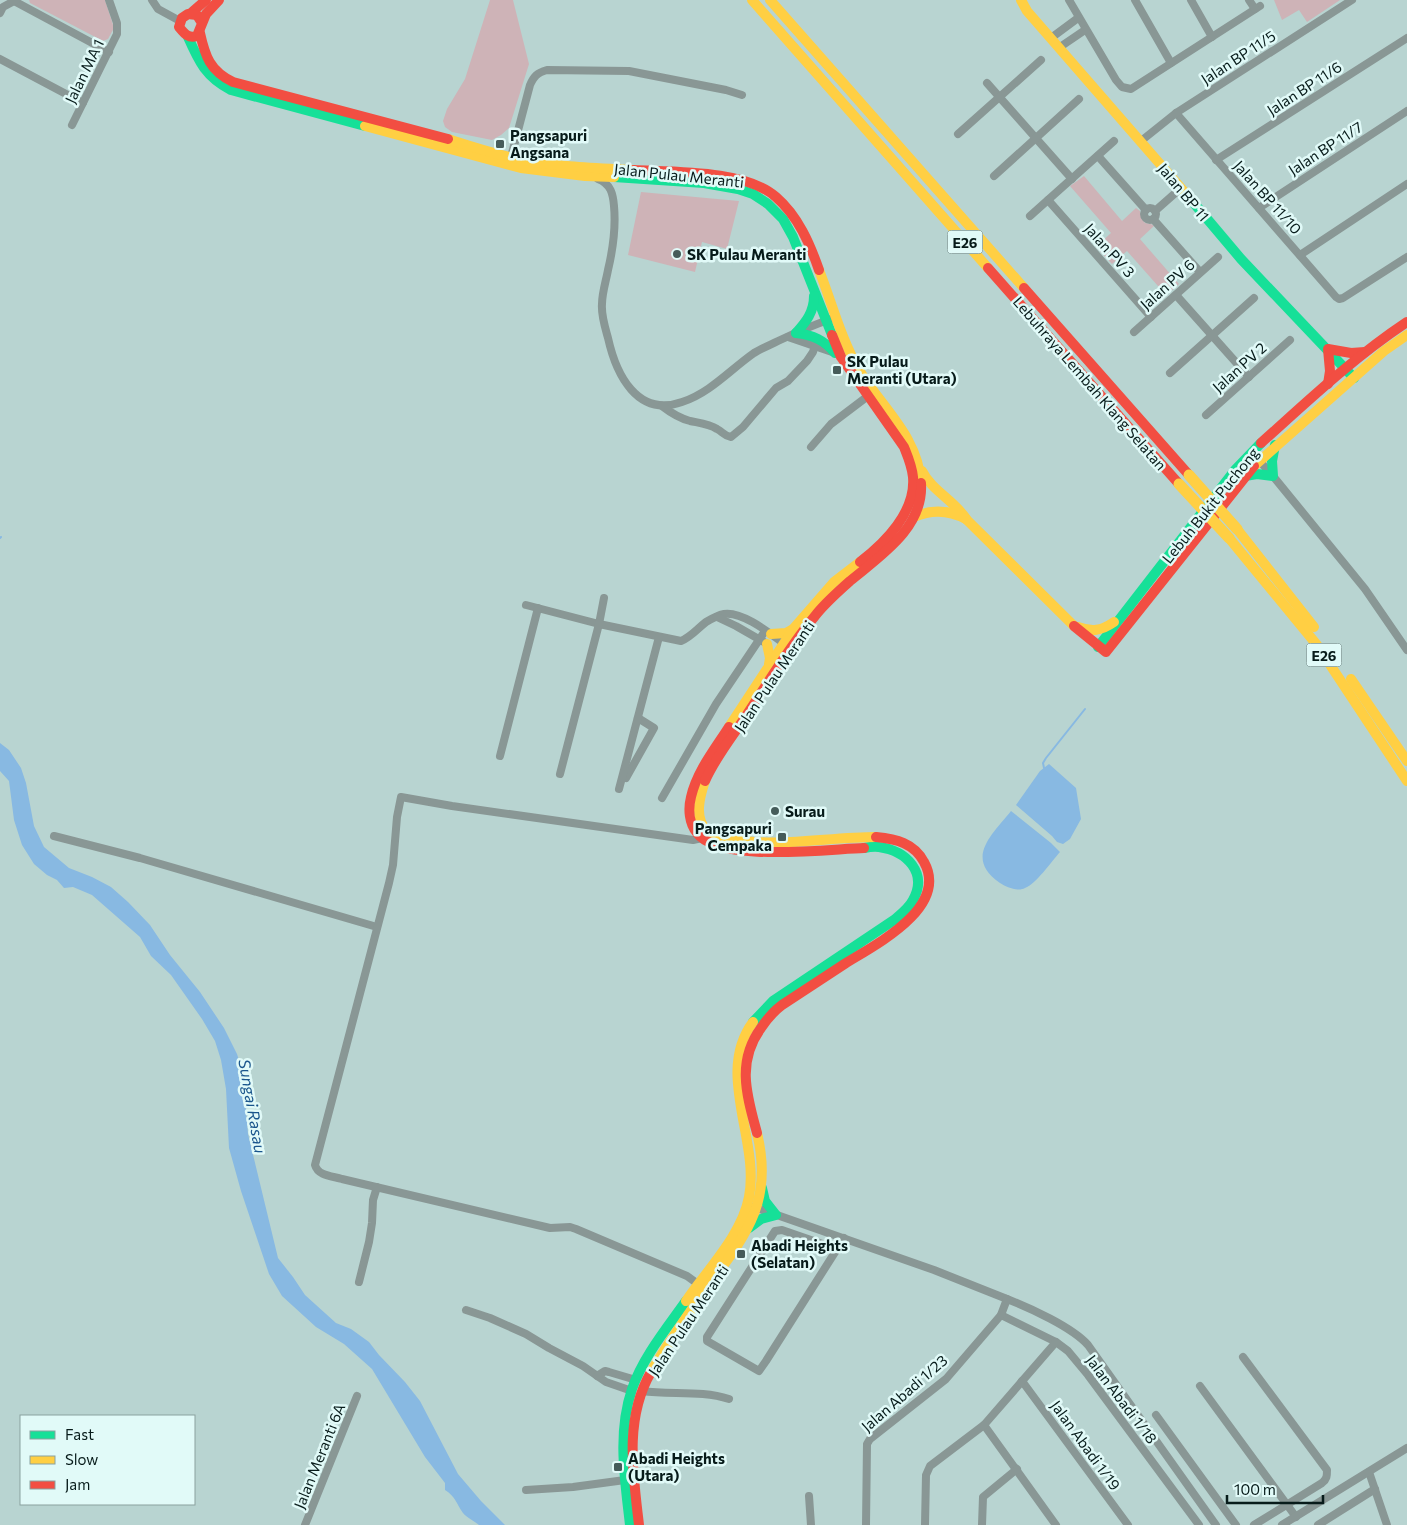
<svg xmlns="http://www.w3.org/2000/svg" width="1407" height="1525" viewBox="0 0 1407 1525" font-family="Commissioner,sans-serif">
  <rect width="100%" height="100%" fill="#b8d4d1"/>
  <!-- green -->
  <g fill="#ceb3b7">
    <polygon points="29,0 105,0 114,28 108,39 103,41 30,3"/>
    <polygon points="490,0 513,0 529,64 509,128 501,135 492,140 452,132 445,127 443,121 447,109 465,79"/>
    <polygon points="1274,0 1340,0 1307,22 1299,10 1282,20"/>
    <polygon points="1084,176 1122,221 1136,208 1140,211 1142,219 1145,223 1151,224 1154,226 1140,239 1179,284 1166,295 1127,251 1112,264 1096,247 1111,233 1070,186"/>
    <polygon points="641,192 739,201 727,249 702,242 695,272 628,255"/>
  </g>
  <!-- water -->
  <g fill="#88b9e2">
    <path d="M0,743l9,7 12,18 5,15 8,43 10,21 25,21 23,9 19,10 17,15 22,23 20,30 30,37 24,36 13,26 6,19 5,61 30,124 15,19 12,18 31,28 15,6 18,13 10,13 26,27 15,19 38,73 23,27 24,24h-26c-5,-4 -13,-8 -16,-12 -7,-10 -7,-16 -18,-23v-7l-20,-26 -53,-88 -28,-25 -28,-17 -34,-31 -13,-22 -28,-83 -12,-43 -3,-59 -5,-29 -6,-19 -13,-22 -31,-44 -20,-19 -11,-19 -48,-42 -19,-8 -9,1 -7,-8 -10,-5 -13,-11 -12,-19 -8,-25 -5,-39 -9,-10z"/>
    <polygon points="1049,764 1076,788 1081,819 1070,839 1063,844 1057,842 1052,836 1016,805 1040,771"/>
    <path d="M1011,811l40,32 9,9c-8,9 -24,32 -35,36 -7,4 -19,-1 -25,-5 -36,-25 -8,-48 11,-72z"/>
  </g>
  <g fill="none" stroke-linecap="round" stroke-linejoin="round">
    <!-- stream -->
    <g stroke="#88b9e2" stroke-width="2">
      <polyline points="0,538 1,537"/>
      <polyline points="1044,768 1043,763 1046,758 1085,709"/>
    </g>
    <!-- street -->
    <g stroke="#899795" stroke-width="8">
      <polyline points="152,0 158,9 180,21"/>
      <polyline points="1069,0 1116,80 1122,87 1131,89 1260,6"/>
      <polyline points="1135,0 1171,63"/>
      <polyline points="1191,0 1212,37"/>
      <polyline points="1249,0 1255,9"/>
      <polyline points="14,1 109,52"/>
      <polyline points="0,13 3,7 16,0"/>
      <polyline points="1051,38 1078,18"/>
      <polyline points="1060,47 1085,30"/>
      <polyline points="0,59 83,103"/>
      <polyline points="987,83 1072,179"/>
      <polyline points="1176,113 1336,297 1339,299 1343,298 1407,257"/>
      <polyline points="72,125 117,34 117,23 109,0"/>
      <polyline points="958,134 1041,60"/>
      <polyline points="1141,141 1176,113 1352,0"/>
      <polyline points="1098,156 1146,210"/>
      <path d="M511,157l19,-72c4,-9 7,-12 17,-15l82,1 97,19 16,5"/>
      <polyline points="1216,160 1407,38"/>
      <polyline points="994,176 1079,99"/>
      <path d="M598,179c13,5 15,15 16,27 2,22 -1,43 -6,64 -2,11 -6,23 -6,34 -1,11 3,23 6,34 8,36 29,80 74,64 28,-9 49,-33 72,-49 8,-5 16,-8 24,-12 17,-8 35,-16 53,-22"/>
      <polyline points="1048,200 1151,317"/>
      <circle cx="1150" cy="214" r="6"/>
      <polyline points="1259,208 1407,111"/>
      <polyline points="1155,211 1181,188"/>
      <polyline points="1030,216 1114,141"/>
      <polyline points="1153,219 1200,272"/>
      <polyline points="1300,255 1407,184"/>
      <polyline points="1176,295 1249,377"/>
      <polyline points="1134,332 1218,257"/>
      <polyline points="788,337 832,352"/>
      <polyline points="1170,373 1254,298"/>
      <path d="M662,406c9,7 17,12 28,15 9,2 19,3 27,8 6,3 7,7 14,8l12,-10 33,-39 12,-7 19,-20 6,-9 2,-7"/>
      <polyline points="1206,415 1290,340"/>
      <polyline points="811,447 831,424 868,396"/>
      <polyline points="1256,457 1273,476 1365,589 1407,650"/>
      <path d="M526,605l73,19 82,17c10,-4 16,-12 25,-19 5,-3 13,-7 18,-8 19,-3 48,21 62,31"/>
      <polyline points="717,617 736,626 764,642"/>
      <polyline points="500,756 538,608"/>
      <polyline points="560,774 599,624 604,598"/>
      <polyline points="626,778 654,728 638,718"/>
      <polyline points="619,789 659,637"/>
      <polyline points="662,798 716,704 765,631"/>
      <polyline points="54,836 140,858 377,927"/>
      <path d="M754,1207l180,63 73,29c23,9 65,28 81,46l128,180"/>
      <polyline points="837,1249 782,1230 775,1231 707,1337 707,1341 759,1371 766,1361 844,1238"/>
      <polyline points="359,1282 369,1242 372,1223 373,1200 377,1187"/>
      <path d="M698,1284l-11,-8 -111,-47 -6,-2 -20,1 -208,-49c-10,-3 -24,-3 -27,-14l74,-282 4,-18 4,-48 4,-20 51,9 241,34 9,-2"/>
      <polyline points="466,1310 490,1318 526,1334 549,1348 583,1366 606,1382 632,1391"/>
      <polyline points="1001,1315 1056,1342 1068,1351 1088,1375 1199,1525"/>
      <path d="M1243,1357l84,113c0,6 0,9 -5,13l-68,42"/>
      <polyline points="597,1376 605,1371 609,1372 636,1380"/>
      <polyline points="1022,1381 1128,1525"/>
      <polyline points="1200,1386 1296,1517"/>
      <path d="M642,1391c29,4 59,-1 87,8"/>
      <polyline points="1156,1415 1236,1525"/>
      <polyline points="984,1425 1056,1525"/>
      <polyline points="1369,1472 1387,1525"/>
      <polyline points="526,1490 573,1487 625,1480"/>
      <polyline points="809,1496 811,1525"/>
      <polyline points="305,1525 357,1396"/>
      <polyline points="866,1525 867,1444 870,1439 946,1379 1001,1315 1007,1299"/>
      <polyline points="925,1525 926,1475 930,1466 984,1425 1056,1342"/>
      <polyline points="982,1525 983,1497 1017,1469"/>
      <polyline points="1282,1525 1407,1448"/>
      <polyline points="1318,1525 1375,1489"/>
    </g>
    <!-- fast -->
    <g stroke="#16e098" stroke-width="10">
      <path d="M188,37c11,25 18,40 43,53l134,36"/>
      <polyline points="614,177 704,183 738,189 753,194 768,204 783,219 793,237 832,335"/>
      <polyline points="1187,195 1241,259 1354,378"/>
      <path d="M796,333c17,2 28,7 39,20"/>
      <path d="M796,333c10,-11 18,-21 18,-37"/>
      <polyline points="1245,476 1257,474 1273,476 1272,461 1275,445"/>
      <polyline points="1098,647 1235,470 1261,443"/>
      <path d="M753,1022l20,-21 121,-81c7,-6 15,-12 19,-20 15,-27 -6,-49 -34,-53 -5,-1 -10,0 -15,1"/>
      <polyline points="749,1228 761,1219 776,1215 765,1201 762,1188"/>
      <path d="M630,1525c-5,-45 -13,-92 2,-136 11,-32 35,-61 54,-88"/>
    </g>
    <!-- slow -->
    <g stroke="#ffcf43" stroke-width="10">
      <polyline points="752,0 988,268"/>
      <polyline points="770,0 1024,288"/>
      <polyline points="1021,0 1027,11 1187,195"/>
      <polyline points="365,126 521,168 585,176 614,177"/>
      <path d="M448,139c25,8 49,16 75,21 36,7 74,8 111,10"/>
      <path d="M819,270c13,33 22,69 40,100 23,38 59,66 62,113"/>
      <polyline points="1254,466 1384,351 1407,335"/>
      <path d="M922,471c10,20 32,29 45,49l107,106"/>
      <path d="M914,517c18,-8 35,-7 52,2"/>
      <polyline points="1237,529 1314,627"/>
      <polyline points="1229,538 1317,645 1407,781"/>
      <path d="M1078,627c14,5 23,4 36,-5"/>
      <polyline points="771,634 786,633 793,629"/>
      <polyline points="767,644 770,658 769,664"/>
      <polyline points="1351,679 1407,761"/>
      <polyline points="729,727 794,628 834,582 860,562"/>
      <path d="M705,781c-5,15 -12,38 3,51 6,5 14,6 21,7 50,9 98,-2 147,-2"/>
      <path d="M686,1301c21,-31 56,-66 63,-104 11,-57 -34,-124 4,-175"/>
      <path d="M651,1372c17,-29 36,-56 55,-83 39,-53 68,-86 51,-156"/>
    </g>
    <!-- jam -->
    <g stroke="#f24e42" stroke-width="10">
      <polyline points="191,13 206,0"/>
      <path d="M202,23l-5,-8 -9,-1 -6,4 -3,9c5,6 9,12 18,9l9,-22 13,-14"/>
      <path d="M200,33c5,23 10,38 33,49l215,57"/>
      <path d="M634,170c40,2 112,0 142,27 22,19 34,47 43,73"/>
      <polyline points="988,268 1179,484"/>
      <polyline points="1024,288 1189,475"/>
      <path d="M832,335l9,22 63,90c4,10 8,19 9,30 3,35 -28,66 -53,85"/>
      <polyline points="1328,384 1330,371 1328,349 1351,353 1365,352"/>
      <path d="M1261,443c48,-43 92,-85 146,-121"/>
      <polyline points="1074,626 1106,652 1254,466"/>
      <path d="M729,727c-14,22 -32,44 -38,70 -3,12 -2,26 6,36 22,30 131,16 167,15"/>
      <path d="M705,781c10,-23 27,-44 41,-65 22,-33 43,-69 69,-100 10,-13 23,-24 35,-35 30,-25 74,-53 71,-98"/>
      <path d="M757,1133c-10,-37 -21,-71 4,-105 6,-9 13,-17 21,-23 21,-14 43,-28 64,-42 31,-19 103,-56 78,-101 -10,-19 -28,-23 -48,-25"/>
      <path d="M639,1525c-6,-52 -15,-106 12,-153"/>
    </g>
    <!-- slow-bridge -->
    <g stroke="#ffcf43" stroke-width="11">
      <polyline points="1189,475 1237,529"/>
      <polyline points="1179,484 1229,538"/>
    </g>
  </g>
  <!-- markers -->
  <g fill="#455c5a" stroke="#e1faf8" stroke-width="2">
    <rect x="495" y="139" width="10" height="10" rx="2.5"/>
    <circle cx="677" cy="254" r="5"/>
    <rect x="832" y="365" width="10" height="10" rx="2.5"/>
    <circle cx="775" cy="811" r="5"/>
    <rect x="777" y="832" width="10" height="10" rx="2.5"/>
    <rect x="736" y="1249" width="10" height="10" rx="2.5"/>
    <rect x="613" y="1462" width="10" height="10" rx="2.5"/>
  </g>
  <g text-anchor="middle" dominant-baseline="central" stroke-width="5" stroke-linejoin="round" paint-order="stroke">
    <!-- shield labels -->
    <g fill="#e1faf8" stroke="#485e5d" stroke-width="1">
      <rect x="947.5" y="230.5" width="35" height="23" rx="4"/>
      <rect x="1306.5" y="643.5" width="35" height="23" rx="4"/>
    </g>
    <g font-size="14" font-weight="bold" fill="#071b1a">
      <text x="965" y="242">E26</text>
      <text x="1324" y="655">E26</text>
    </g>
    <!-- street labels -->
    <g font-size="15" fill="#071b1a" stroke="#e1faf8">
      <text transform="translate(1238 57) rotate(-33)">Jalan BP 11/5</text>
      <text transform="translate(84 71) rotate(-64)">Jalan MA 1</text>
      <text transform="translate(1304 88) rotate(-33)">Jalan BP 11/6</text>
      <text transform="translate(1325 148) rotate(-33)">Jalan BP 11/7</text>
      <text transform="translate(679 175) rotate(6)">Jalan Pulau Meranti</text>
      <text transform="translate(1184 192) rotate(50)">Jalan BP 11</text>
      <text transform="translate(1268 197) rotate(48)">Jalan BP 11/10</text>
      <text transform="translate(1110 250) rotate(48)">Jalan PV 3</text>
      <text transform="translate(1167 284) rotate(-42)">Jalan PV 6</text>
      <text transform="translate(1239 367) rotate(-42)">Jalan PV 2</text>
      <text transform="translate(1090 383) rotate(49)">Lebuhraya Lembah Klang Selatan</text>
      <text transform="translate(1210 505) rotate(-51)">Lebuh Bukit Puchong</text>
      <text transform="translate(774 676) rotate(-56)">Jalan Pulau Meranti</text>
      <text transform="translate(688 1320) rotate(-56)">Jalan Pulau Meranti</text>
      <text transform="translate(904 1393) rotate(-41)">Jalan Abadi 1/23</text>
      <text transform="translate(1122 1399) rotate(53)">Jalan Abadi 1/18</text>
      <text transform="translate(1086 1445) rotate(54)">Jalan Abadi 1/19</text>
      <text transform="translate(319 1456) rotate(-68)">Jalan Meranti 6A</text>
    </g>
    <!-- poi labels -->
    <g font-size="15" font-weight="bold" fill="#071b1a" stroke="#e1faf8" text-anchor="start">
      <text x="510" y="135">Pangsapuri<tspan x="510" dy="17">Angsana</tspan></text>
      <text x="687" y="254">SK Pulau Meranti</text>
      <text x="847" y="361">SK Pulau<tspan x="847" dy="17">Meranti (Utara)</tspan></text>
      <text x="785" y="811">Surau</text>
      <text x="772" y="828" text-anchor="end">Pangsapuri<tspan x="772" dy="17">Cempaka</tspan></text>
      <text x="751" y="1245">Abadi Heights<tspan x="751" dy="17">(Selatan)</tspan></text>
      <text x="628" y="1458">Abadi Heights<tspan x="628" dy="17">(Utara)</tspan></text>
    </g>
    <!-- water labels -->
    <g font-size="16" font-style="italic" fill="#19558c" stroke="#e1faf8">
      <text transform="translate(253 1106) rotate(80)">Sungai Rasau</text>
    </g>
  </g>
  <!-- legend -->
  <rect x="20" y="1415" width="175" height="90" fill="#e1faf8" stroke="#8aa19f"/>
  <rect x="30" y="1431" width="25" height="8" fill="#16e098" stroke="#8aa19f"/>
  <text x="65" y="1440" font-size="15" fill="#071b1a">Fast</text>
  <rect x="30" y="1456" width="25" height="8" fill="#ffcf43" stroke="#8aa19f"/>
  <text x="65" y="1465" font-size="15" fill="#071b1a">Slow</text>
  <rect x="30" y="1481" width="25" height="8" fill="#f24e42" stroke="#8aa19f"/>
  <text x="65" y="1490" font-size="15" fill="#071b1a">Jam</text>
  <!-- scale -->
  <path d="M1227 1495v8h96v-8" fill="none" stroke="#071b1a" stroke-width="2.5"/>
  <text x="1234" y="1495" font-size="15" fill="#071b1a" stroke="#e1faf8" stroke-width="4" paint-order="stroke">100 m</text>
</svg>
